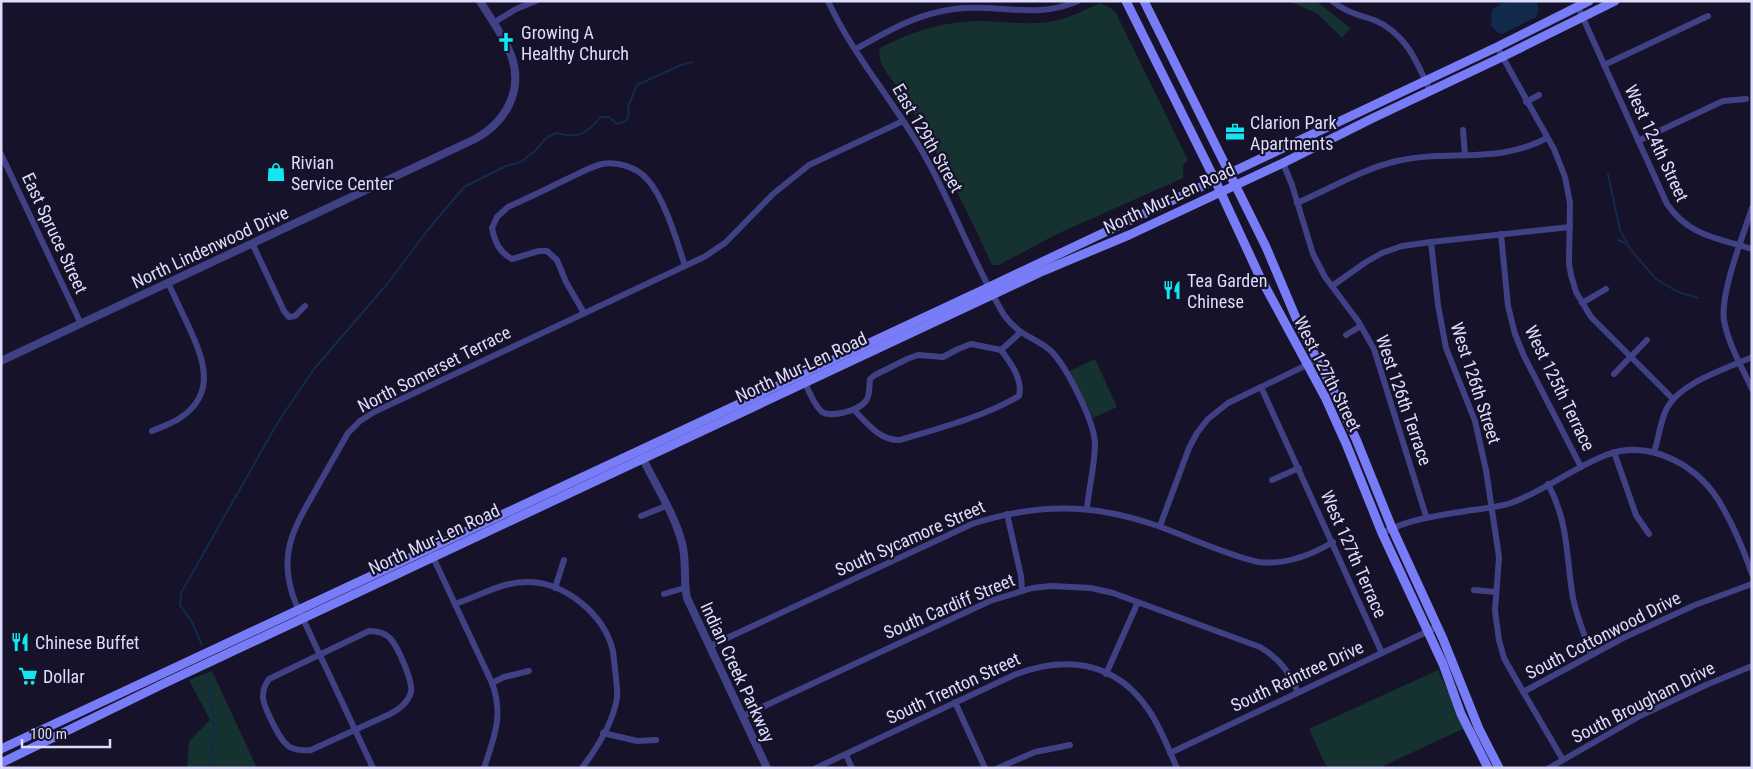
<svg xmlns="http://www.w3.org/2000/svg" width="1753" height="769" viewBox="0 0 1753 769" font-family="'Roboto Condensed',sans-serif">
  <rect width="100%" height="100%" fill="#151229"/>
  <!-- green -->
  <g fill="#153230">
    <polygon points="1289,1 1316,1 1350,28 1342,38 1318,14"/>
    <path d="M1101,3l11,6 4,4 71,145v3l-4,5v12l-126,56 -58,31h-7c-26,-58 -56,-116 -89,-170 -8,-13 -28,-31 -23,-47 33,-17 61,-26 98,-27 26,0 51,5 77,0 15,-3 31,-12 46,-18z"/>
    <polygon points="1095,359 1117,407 1093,418 1070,371"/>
    <polygon points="1438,670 1465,728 1379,768 1327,768 1309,729"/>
    <polygon points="212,671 257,768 187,768 189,741 210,720 189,680"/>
  </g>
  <!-- water -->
  <polygon fill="#122b4d" points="1510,1 1536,2 1539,9 1536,17 1502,34 1497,32 1491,25 1492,10 1500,4"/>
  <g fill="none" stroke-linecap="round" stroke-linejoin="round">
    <!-- stream -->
    <g stroke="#122b4d" stroke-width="2">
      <polyline points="1608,174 1620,230 1630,249 1656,279 1678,292 1698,298"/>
      <polyline points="1618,240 1625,243"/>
      <path d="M202,645l-10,-23 -12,-17 1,-12 97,-171 36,-53 74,-86 39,-52 37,-44 42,-21 15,-4 15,-12 10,-12 10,-5c21,6 32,1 44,-16h9l8,7 9,-3 3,-6 -1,-8 9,-22 44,-20 12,-3"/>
      <path d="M207,675c5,27 12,67 0,93"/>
    </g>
    <!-- minor -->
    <g stroke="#404185" stroke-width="6">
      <path d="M828,1c22,48 57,90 85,135 36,57 57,122 91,179 15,21 29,21 46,35 16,15 44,71 45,93 0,21 -6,44 -8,65"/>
      <path d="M1332,1c13,11 28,14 42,19 32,13 43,42 56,71"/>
      <path d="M1578,7l89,197c22,32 50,34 85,45"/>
      <polyline points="493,23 516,9 536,1"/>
      <polyline points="1497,47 1554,149 1565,177 1570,203 1569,264 1571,275 1576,292 1591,317 1673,399"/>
      <path d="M856,49c32,-18 60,-35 98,-40 43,-6 81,11 124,-8"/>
      <polyline points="1604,65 1708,16"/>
      <polyline points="1526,102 1539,95"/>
      <polyline points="1463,130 1465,155"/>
      <polyline points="1638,141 1723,101 1746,99"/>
      <polyline points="1,154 81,324"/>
      <polyline points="1283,163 1292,185 1313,254 1325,277 1358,321 1374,349 1426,516"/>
      <path d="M1297,203c33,-14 65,-34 100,-42 52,-12 99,4 150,-23"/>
      <path d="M1752,208c-9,28 -32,85 -28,112 4,24 18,47 28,69"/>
      <polyline points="1501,234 1508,306 1515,334 1524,356 1581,467"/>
      <polyline points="1431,242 1438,305 1446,348 1475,421 1486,470 1499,557 1495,611 1499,640 1504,658 1514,676 1563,760"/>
      <polyline points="252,243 284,311 289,317 295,316 305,306"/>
      <polyline points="1332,286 1366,262 1382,253 1402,246 1431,242 1570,227"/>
      <polyline points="1582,303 1606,289"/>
      <path d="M584,313l-18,-31 -9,-22 -10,-9h-8l-27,8c-13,-7 -17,-17 -20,-31l5,-11 11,-10c20,-9 39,-18 59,-28 11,-5 23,-12 35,-15 15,-3 34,3 45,15 17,18 30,62 38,87"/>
      <polyline points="1346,335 1361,326"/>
      <polyline points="1614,374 1647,340"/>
      <path d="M804,380c4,10 9,23 17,31 9,8 41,-1 46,-12 3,-5 2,-14 3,-20l5,-4 32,-16 11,-4 25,2 15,-8 13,-5 30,6 19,-17"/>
      <polyline points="1261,387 1382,653"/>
      <path d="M854,410c13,13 26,31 46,30 40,-12 83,-23 119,-44 4,-16 -8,-33 -18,-46"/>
      <path d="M152,431c9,-4 19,-7 28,-13 38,-25 23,-60 8,-93 -7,-14 -13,-28 -20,-42"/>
      <polyline points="1614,452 1636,515 1649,534"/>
      <path d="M1654,452c5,-14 6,-31 13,-44 14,-26 59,-39 85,-51"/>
      <polyline points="1272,480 1299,468"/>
      <path d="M1548,484c21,39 18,73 25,114 4,20 12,37 18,56"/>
      <polyline points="1007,514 1021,576 1022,590"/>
      <polyline points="641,516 666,506"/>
      <polyline points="1160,526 1189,448 1197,433 1208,419 1228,403 1317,360"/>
      <path d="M1382,533c30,-15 58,-18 91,-23 13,-2 26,-3 38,-7 33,-12 62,-35 95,-48 46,-17 95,12 117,53 12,21 21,43 29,66"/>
      <path d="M432,555l60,128c12,32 2,55 -8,85"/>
      <polyline points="555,588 564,560"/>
      <polyline points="1474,590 1496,592"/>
      <polyline points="664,594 684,588"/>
      <path d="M455,604c25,-8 45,-22 72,-22 38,0 77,32 86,69 1,9 2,18 3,27 0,6 2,13 1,19 -3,25 -20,51 -35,71"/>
      <path d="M369,631c8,0 15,1 21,7 8,9 23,43 21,54 -3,11 -11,17 -21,22l-79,36c-9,1 -19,1 -26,-7 -6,-6 -22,-37 -22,-46 0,-8 2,-12 6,-18z"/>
      <path d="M710,646l262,-122c66,-21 120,-21 186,2 33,12 66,28 100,36 27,3 52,-6 75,-20"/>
      <polyline points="1106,674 1138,602"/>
      <polyline points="492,683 504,677 529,671"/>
      <polyline points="1523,692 1623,638 1695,605 1752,584"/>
      <polyline points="955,702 985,768"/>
      <path d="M743,716l247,-115 42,-13 19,-2 40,2 22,5 147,54c20,12 29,25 38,45"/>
      <polyline points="603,733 637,741 656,740"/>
      <polyline points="1170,753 1437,627"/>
      <polyline points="846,755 852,768"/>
      <path d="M373,768l-77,-164c-19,-47 -4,-73 19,-113 11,-19 22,-39 33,-58l12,-12 14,-9 330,-155 21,-14 48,-49 36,-29 94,-44"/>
      <path d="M816,768l198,-93c51,-20 101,-14 134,34 12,17 20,39 29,59"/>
      <polyline points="998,768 1035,752 1070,745"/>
      <polyline points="1549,768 1640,716 1706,685 1752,666"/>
    </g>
    <!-- tertiary -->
    <g stroke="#404185" stroke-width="8">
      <path d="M1,361l474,-222c31,-17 49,-49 36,-84 -7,-19 -21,-37 -31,-54"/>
      <path d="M641,455c14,29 33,58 41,88 5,18 1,37 5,55l80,170"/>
    </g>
    <!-- secondary -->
    <g stroke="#797cf7" stroke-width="9">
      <polyline points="1126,1 1215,180 1259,275 1325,397 1347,446 1382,533 1443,664 1461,714 1488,768"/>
      <polyline points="1144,1 1266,247 1299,325 1335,393 1356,439 1392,528 1443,639 1479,729 1499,768"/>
      <polyline points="1,749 989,287 1497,47 1589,1"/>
      <polyline points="1,763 165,683 1043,271 1129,235 1283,163 1373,118 1502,57 1615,1"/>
    </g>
  </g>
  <!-- icons -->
  <defs>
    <g id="church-bare" transform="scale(1.5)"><path d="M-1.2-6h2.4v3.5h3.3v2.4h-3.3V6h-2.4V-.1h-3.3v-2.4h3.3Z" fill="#14e6f1" stroke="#151229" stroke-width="2.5" paint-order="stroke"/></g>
    <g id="office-bare" transform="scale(1.5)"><path d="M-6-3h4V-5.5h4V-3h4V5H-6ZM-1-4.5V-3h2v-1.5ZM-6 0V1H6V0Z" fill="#14e6f1" stroke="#151229" stroke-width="2.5" paint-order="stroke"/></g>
    <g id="shop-bare" transform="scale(1.5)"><path d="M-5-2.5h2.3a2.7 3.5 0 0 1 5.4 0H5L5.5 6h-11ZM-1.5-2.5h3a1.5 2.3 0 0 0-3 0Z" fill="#14e6f1" stroke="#151229" stroke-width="2.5" paint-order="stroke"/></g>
    <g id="restaurant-bare" transform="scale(1.5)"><path d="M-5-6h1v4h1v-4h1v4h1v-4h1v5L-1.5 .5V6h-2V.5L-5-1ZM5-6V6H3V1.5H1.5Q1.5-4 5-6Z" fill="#14e6f1" stroke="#151229" stroke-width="2.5" paint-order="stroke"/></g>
    <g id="supermarket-bare" transform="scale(1.5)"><path d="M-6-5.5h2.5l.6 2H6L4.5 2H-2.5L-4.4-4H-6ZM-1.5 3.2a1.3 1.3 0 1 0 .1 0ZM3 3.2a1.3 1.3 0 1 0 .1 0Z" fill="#14e6f1" stroke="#151229" stroke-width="2.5" paint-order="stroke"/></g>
  </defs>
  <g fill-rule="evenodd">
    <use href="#church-bare" x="506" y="42"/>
    <use href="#office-bare" x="1235" y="132"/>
    <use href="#shop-bare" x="276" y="172"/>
    <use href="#restaurant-bare" x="1172" y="290"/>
    <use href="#restaurant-bare" x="20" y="642"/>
    <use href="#supermarket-bare" x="28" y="676"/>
  </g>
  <g text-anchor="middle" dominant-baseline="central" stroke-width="4.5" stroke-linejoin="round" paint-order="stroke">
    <!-- poi labels -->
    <g font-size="18" fill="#dedcfd" stroke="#151229" text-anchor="start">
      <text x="521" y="32">Growing A<tspan x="521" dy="21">Healthy Church</tspan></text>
      <text x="1250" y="122">Clarion Park<tspan x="1250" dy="21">Apartments</tspan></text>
      <text x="291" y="162">Rivian<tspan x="291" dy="21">Service Center</tspan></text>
      <text x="1187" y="280">Tea Garden<tspan x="1187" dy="21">Chinese</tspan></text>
      <text x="35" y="642">Chinese Buffet</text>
      <text x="43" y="676">Dollar</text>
    </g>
    <!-- street labels -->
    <g font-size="18" fill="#dedcfd" stroke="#151229">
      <text transform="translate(928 138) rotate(60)">East 129th Street</text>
      <text transform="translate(1657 143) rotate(65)">West 124th Street</text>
      <text transform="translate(1169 198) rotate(-25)">North Mur-Len Road</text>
      <text transform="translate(55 233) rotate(65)">East Spruce Street</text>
      <text transform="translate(210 247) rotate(-25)">North Lindenwood Drive</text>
      <text transform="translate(801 367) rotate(-25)">North Mur-Len Road</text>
      <text transform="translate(434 369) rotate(-27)">North Somerset Terrace</text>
      <text transform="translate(1328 374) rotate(63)">West 127th Street</text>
      <text transform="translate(1476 383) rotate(72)">West 126th Street</text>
      <text transform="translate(1560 388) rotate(64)">West 125th Terrace</text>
      <text transform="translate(1404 400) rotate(71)">West 126th Terrace</text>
      <text transform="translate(910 538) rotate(-24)">South Sycamore Street</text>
      <text transform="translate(434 539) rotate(-25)">North Mur-Len Road</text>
      <text transform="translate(1354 554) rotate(66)">West 127th Terrace</text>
      <text transform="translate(949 606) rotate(-23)">South Cardiff Street</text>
      <text transform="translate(1603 635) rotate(-27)">South Cottonwood Drive</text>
      <text transform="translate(738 672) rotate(65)">Indian Creek Parkway</text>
      <text transform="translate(1297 676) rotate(-25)">South Raintree Drive</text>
      <text transform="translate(953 688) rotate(-25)">South Trenton Street</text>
      <text transform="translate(1643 702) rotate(-27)">South Brougham Drive</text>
    </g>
  </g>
  <!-- border -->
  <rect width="1753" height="769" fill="none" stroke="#dedcfd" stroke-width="5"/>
  <!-- scale -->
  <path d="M22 739v8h88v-8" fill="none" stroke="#dedcfd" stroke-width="2.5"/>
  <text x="30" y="739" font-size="15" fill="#dedcfd" stroke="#151229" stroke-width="4" paint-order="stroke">100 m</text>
</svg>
